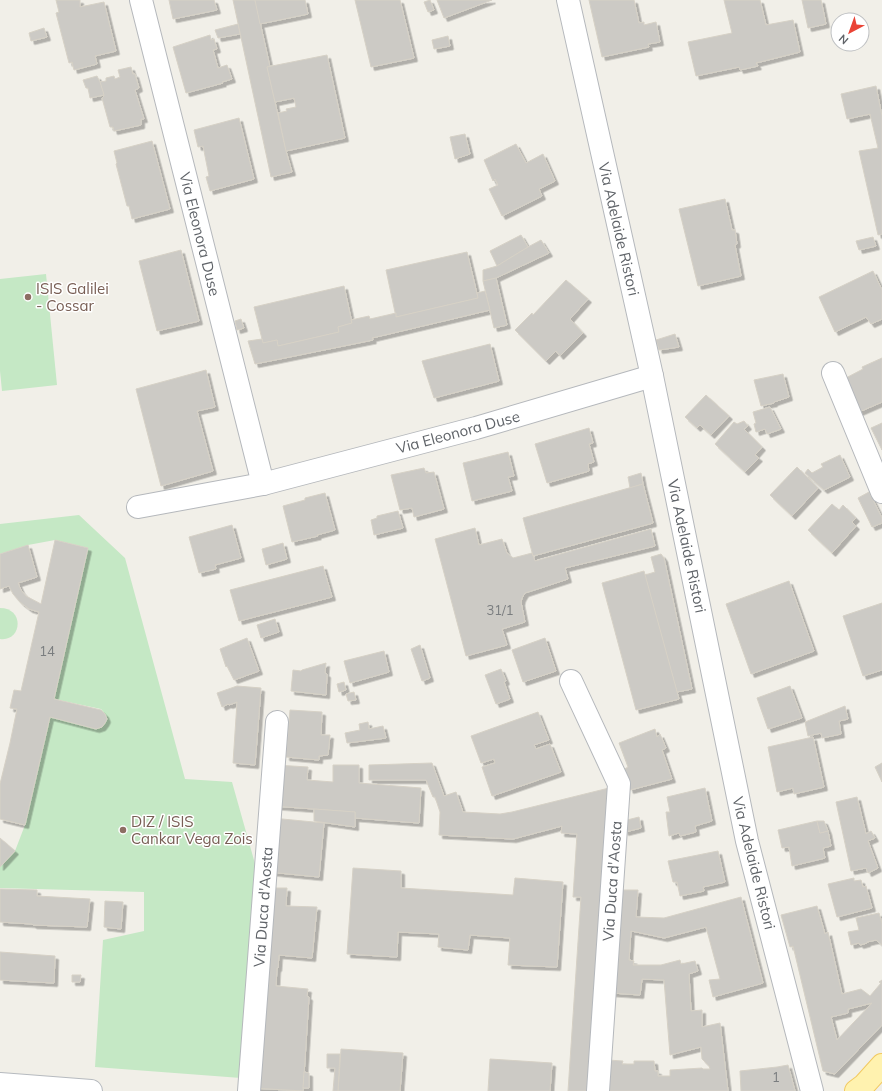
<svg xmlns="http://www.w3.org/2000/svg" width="882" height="1091" viewBox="0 0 882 1091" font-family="Mulish,sans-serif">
  <defs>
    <filter id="shadow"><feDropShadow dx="3.5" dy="3.5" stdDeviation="0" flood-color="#0004"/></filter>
  </defs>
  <rect width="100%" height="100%" fill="#f1efe8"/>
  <!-- grass -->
  <g fill="#c5e8c5">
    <polygon points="46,274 57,385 2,391 0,371 0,279"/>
    <path d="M79,515l46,43 60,221 47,3 27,96 -18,200 -146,-11 8,-127 41,-9v-39l-144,-4v-21l15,-16 10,-26 25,-108 46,12c6,-2 9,-4 11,-10l-2,-5 -4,-5 -47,-10 34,-151 -33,-8 -27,5 -28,9v-30z"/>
    <path d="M0,608c25,0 22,34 0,31z"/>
  </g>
  <!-- building -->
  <g fill="#cccac5" stroke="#d6d1c6" fill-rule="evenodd" filter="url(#shadow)">
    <polygon points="56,0 80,0 80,7 104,2 116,51 95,56 97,64 74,70 72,62 69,63 56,13 59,12"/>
    <polygon points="169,0 214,0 217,10 173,19"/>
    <polygon points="233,0 255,0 270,67 267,67 275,102 286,151 292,172 271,177"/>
    <polygon points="255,0 305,0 308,14 260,24"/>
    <polygon points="355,0 400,0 414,58 371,67"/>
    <polygon points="430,0 434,10 428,12 424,2"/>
    <polygon points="437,0 492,0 444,18"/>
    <polygon points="589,0 634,0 639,23 644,22 644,25 656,22 660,42 648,44 649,47 602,57"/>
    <polygon points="724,0 760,0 766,25 793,20 800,52 756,63 758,66 740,70 739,67 696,76 688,42 732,33"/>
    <polygon points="802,0 821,0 826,24 808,28"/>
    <polygon points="238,24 240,34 218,38 215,30"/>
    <polygon points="44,28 47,37 31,41 29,33"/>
    <polygon points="210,35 211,40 214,39 217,49 213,50 218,68 227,65 232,79 222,82 223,83 186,93 173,47"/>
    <polygon points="448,36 450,46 434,49 432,40"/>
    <polygon points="327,55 345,138 286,151 278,113 287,111 286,109 296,107 294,98 275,102 267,67"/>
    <polygon points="131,67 133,74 135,74 139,88 135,90 144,119 141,119 141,125 114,131 113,127 110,127 102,98 104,96 100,82 106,81 106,78 114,76 115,79 120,77 118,70"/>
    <polygon points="97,76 100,82 104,95 90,98 88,88 86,88 83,80"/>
    <polygon points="876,86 882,116 882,234 878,235 859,151 878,148 870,114 847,119 841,94"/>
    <polygon points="239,118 254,179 210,191 206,177 209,176 203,146 198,147 194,130"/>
    <polygon points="465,134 470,154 455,159 450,137"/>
    <polygon points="152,141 170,209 132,219 129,206 127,206 116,164 117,163 114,151"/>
    <polygon points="516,144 526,163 543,154 555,181 539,189 542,196 502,216 489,189 498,185 495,179 493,181 484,160"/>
    <polygon points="725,199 732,230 735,230 737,244 735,245 741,276 698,286 679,209"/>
    <polygon points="521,235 528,247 497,266 490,251"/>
    <polygon points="873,237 876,246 859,250 856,241"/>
    <polygon points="541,240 549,253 496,278 483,281 483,270 497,266 528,247"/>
    <polygon points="181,250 199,321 157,331 139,261"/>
    <polygon points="467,252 478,298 396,317 386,270"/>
    <polygon points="873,271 882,290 882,319 871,324 866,317 835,332 819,297"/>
    <polygon points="496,278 507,325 494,328 483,281"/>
    <polygon points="566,280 588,299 570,319 583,333 560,356 556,351 546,361 515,330 532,313 533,315"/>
    <polygon points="344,286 352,323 338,327 339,332 278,346 277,340 263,343 254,307"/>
    <polygon points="485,291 490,310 372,338 373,340 255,364 248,341 262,339 263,343 277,340 278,346 339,332 338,327 352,323 351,320 369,316 370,319 396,313 396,317 478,298 477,293"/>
    <polygon points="241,319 244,328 237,330 235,321"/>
    <polygon points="675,334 679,347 659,350 656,340"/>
    <polygon points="490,344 499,381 434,398 422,361"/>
    <polygon points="882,358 882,402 859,412 844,379 863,369 862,367"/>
    <polygon points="206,370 215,407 197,411 213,471 161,486 136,389"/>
    <polygon points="783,374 789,397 774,402 774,403 761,406 754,380"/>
    <polygon points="706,395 729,416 711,435 700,425 697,428 685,417"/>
    <polygon points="770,407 781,429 767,434 765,429 756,432 754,424 756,423 753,412"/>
    <polygon points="744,421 748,426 744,429 762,447 755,455 759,458 745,472 715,444 734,422 737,424"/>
    <polygon points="882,423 882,450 871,428"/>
    <polygon points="589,428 593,443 589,444 594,462 588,464 589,471 547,483 535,444"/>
    <polygon points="508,452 514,476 508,477 512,491 472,501 463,463"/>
    <polygon points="840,455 850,477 824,490 805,473 808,469 812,473 823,467 821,464"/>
    <polygon points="797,467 818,488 792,516 770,495"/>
    <polygon points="424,468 426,473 434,472 444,509 414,517 412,508 400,510 391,475"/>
    <polygon points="641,473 643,484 630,488 628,477"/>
    <polygon points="643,484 653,523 533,556 523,518"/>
    <polygon points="869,492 882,518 882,523 872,527 858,498"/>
    <polygon points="325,493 335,530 317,535 318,536 292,542 283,506 305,500 305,498"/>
    <polygon points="832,504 839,510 843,505 856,518 852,522 856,526 832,553 808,530"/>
    <polygon points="398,511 403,528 374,535 371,520 377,518 377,516"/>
    <polygon points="232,525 241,558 215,565 216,569 199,573 189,537"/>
    <polygon points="475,528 479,545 502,539 507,553 513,558 532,553 535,561 651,529 655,546 565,568 568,579 525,593 522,598 521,602 525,622 502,629 507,645 466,656 435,539"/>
    <polygon points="55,540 88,548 54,699 101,710 105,714 107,719 105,723 102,727 96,729 50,717 25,825 0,819 0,784 10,743 17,709 10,708 14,690 21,691 39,612 29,609 20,602 13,594 9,586 0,589 0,554 28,545 37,577 18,583 21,590 26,596 41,604"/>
    <polygon points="283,543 287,559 266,565 262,549"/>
    <polygon points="661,554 664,558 692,689 677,692 645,575 655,572 651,557"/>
    <polygon points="323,566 332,597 239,621 230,590"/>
    <polygon points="644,571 679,699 636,710 602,583"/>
    <polygon points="789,581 814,651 751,674 726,604"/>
    <polygon points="882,603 882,670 863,676 843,616"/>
    <polygon points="275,619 279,632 261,638 257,625"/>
    <polygon points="247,638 259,671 234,680 227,666 226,667 220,649"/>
    <polygon points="545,638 556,671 523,682 512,650"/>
    <polygon points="420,645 430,678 422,681 411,649"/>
    <polygon points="384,651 389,672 350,683 344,661"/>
    <polygon points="326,663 325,673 327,674 326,695 291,691 293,670 301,671 302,670"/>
    <polygon points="501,669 506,681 504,682 510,699 496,704 485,675"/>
    <polygon points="344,682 346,690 339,692 337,684"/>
    <polygon points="237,686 261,688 255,765 233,763 237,702 229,705 228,704 222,707 217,693"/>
    <polygon points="790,686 802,718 768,729 757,698"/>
    <polygon points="354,692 356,700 348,701 346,694"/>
    <polygon points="845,706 848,719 839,721 841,734 822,738 821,733 808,736 805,722"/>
    <polygon points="290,710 322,712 321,735 330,735 328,755 319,756 319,760 286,757"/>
    <polygon points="538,712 549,740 534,745 536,749 550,744 561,772 492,796 482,767 495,763 494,759 481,763 471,736"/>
    <polygon points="368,722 369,729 383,726 386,738 347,743 345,733 360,730 359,724"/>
    <polygon points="655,729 657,737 660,734 666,748 662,750 672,779 630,790 623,770 628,767 619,743"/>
    <polygon points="813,737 824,787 794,794 793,788 777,792 768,747"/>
    <polygon points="432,763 444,796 456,792 463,812 500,814 512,812 613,787 594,1091 568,1091 581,897 573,897 577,834 561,833 562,826 513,839 439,835 440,812 435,797 433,797 426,780 369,780 369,765"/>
    <polygon points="882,763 882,782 875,767"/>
    <polygon points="276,765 308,767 307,780 333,782 333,765 359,765 359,783 421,788 419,823 355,818 355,812 273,806"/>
    <polygon points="705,788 712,821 695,826 696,832 680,836 679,833 669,836 666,812 670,812 667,797"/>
    <polygon points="857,797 866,834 871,831 875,838 868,841 878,868 868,873 866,868 851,871 836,802"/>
    <polygon points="314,809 355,812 355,827 314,821"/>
    <polygon points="639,817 641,828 625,832 623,821"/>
    <polygon points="272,818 324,823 319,877 269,872"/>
    <polygon points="817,821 820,833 828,831 831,846 823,848 825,858 792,866 789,847 782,848 778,830"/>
    <polygon points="817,821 824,821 828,831 820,833"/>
    <polygon points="0,838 15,851 0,867"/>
    <polygon points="718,851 725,882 703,887 704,891 680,896 677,882 673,882 668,861"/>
    <polygon points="353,868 401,871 401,888 513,895 515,878 563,882 557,967 508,965 510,938 470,935 468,950 438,947 439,934 398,932 397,957 347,954"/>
    <polygon points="854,878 854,881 861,880 863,887 866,886 872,908 837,917 828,884"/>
    <polygon points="269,888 287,888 286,906 317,907 312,958 279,955 278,968 277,968 276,986 308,989 307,996 309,997 303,1091 252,1088"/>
    <polygon points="0,889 37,890 37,896 90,899 87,927 33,925 32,924 0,922"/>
    <polygon points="619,890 638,890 636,917 664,918 741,897 763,983 713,997 709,980 720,979 706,927 664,938 641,933 631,931 629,960 634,961 633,965 661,965 680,960 681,964 695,961 698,971 689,974 691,1011 702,1010 702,1027 720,1023 728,1091 604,1091 608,1060 623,1061 622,1064 634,1064 634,1061 654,1061 655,1071 658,1071 658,1076 670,1076 670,1070 702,1068 703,1069 710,1069 709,1066 702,1059 701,1047 670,1055 664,980 642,979 640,995 612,993"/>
    <polygon points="105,901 123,902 121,929 104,927"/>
    <path d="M817,906l8,28 3,-2 14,62 19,-5 9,7 11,-13 -2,-1 3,-2v45l-47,49 -12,-3 -30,-125 -3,1 -9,-32zM872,1003l-35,37 -6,-23 17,-4v-4z"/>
    <polygon points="879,913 882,923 882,945 876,940 867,942 867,943 860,945 859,943 851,945 848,932 859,930 856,918"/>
    <polygon points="0,952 55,956 54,983 0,980"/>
    <polygon points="72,975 81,975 80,982 72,982"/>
    <polygon points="341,1049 403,1053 400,1091 338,1091"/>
    <polygon points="327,1054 340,1054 338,1091 333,1091 335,1068 327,1068"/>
    <polygon points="490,1059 552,1063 550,1091 488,1091"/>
    <polygon points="788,1065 795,1091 741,1091 740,1071 777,1067"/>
    <polygon points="304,1072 309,1073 309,1088 303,1088"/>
  </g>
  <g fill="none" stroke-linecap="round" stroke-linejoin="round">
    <!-- minor casing -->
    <g stroke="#b5b8bc" stroke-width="24">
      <g id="minor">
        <polyline points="141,0 263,484"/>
        <polyline points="568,0 652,376 747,841 812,1091"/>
        <polyline points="833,373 882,492"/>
        <polyline points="138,507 263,484 476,428 652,376"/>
        <polyline points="571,681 619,784 598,1091"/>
        <polyline points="249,1091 277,722"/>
      </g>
    </g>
    <!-- secondary casing -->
    <g stroke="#b6babf" stroke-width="24">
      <polyline id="secondary" points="0,1084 91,1091"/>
    </g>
    <!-- primary casing -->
    <g stroke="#f2c960" stroke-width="24">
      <polyline id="primary" points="856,1091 864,1085 882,1065"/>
    </g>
    <!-- minor -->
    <use href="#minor" stroke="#fff" stroke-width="22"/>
    <!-- secondary -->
    <use href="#secondary" stroke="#fff" stroke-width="22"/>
    <!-- primary -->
    <use href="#primary" stroke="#fff2af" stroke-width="22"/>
  </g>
  <!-- markers -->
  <g fill="#8d6e63" stroke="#fff" stroke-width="1.5">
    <circle cx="28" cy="297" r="4"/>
    <circle cx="123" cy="830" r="4"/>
  </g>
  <g text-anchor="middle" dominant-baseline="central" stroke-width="3" stroke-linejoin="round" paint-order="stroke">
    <!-- number labels -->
    <g font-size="13" fill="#7a7d7f">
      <text x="500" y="610">31/1</text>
      <text x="47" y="651">14</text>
      <text x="776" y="1077">1</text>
    </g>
    <!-- street labels -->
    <g font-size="15" fill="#5f6368" stroke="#fff">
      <text transform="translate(619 229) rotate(77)">Via Adelaide Ristori</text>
      <text transform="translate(200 234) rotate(76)">Via Eleonora Duse</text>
      <text transform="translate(458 432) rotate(-15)">Via Eleonora Duse</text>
      <text transform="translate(687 546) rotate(78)">Via Adelaide Ristori</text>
      <text transform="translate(754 863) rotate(76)">Via Adelaide Ristori</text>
      <text transform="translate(612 881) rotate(-86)">Via Duca d'Aosta</text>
      <text transform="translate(263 907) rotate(-86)">Via Duca d'Aosta</text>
    </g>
    <!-- education labels -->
    <g font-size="15" fill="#785e54" stroke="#fff" text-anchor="start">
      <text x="36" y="288">ISIS Galilei<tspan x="36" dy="17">- Cossar</tspan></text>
      <text x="131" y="821">DIZ / ISIS<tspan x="131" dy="17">Cankar Vega Zois</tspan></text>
    </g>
  </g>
  <!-- north arrow -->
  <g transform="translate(850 32) rotate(221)"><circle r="19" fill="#ffffff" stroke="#bfc1c3"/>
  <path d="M0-3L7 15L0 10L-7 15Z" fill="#ea4335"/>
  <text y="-6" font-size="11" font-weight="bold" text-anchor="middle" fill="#5f6368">N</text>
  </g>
</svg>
